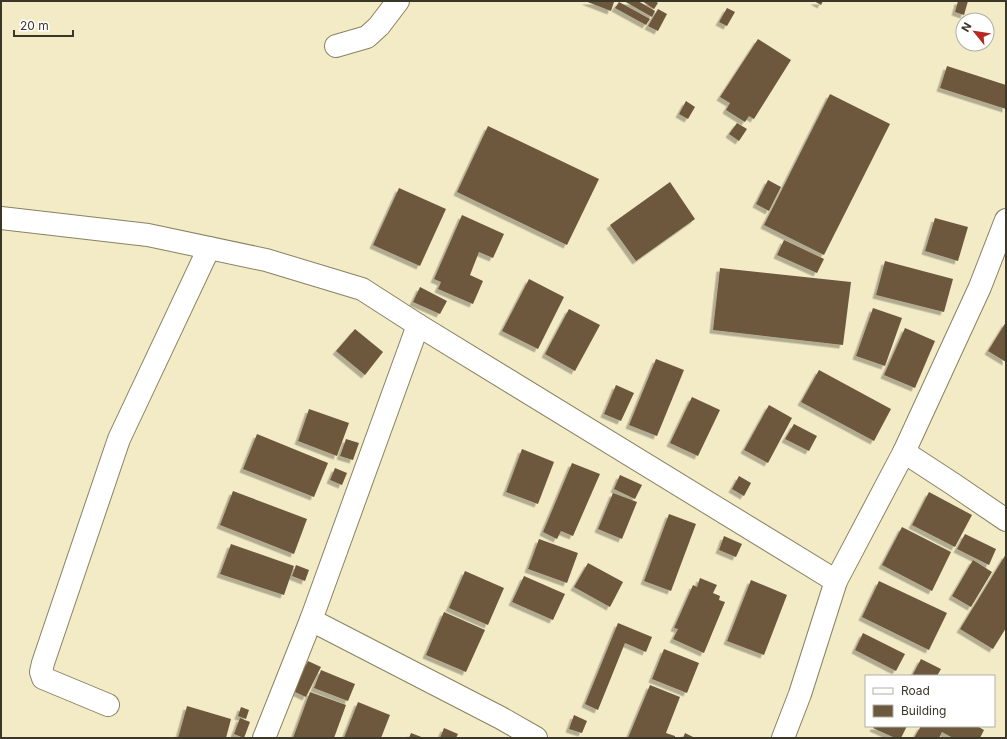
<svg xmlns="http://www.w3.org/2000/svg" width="1007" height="739" viewBox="0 0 1007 739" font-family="Inter,sans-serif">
  <defs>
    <filter id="shadow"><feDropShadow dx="-3.5" dy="3.5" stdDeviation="0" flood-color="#0004"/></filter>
  </defs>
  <rect width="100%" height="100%" fill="#f2ebc6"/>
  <!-- building -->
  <g fill="#6d593e" filter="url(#shadow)">
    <polygon points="585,1 610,1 614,2 611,11"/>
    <polygon points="624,1 638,1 655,11 652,17"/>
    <polygon points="642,1 655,1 658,3 654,9"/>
    <polygon points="814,1 823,1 821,5"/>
    <polygon points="958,1 968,1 964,15 955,12"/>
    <polygon points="619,2 650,19 646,25 615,8"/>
    <polygon points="727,8 735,12 727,26 719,22"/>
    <polygon points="658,9 667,14 658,31 648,26"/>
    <polygon points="758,39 791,60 754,119 749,116 745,122 726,110 730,103 720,97"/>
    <polygon points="947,66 1006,85 1006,109 940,88"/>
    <polygon points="830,94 890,124 824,255 764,225"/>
    <polygon points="686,101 695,107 688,119 679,114"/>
    <polygon points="737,123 747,129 739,141 729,134"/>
    <polygon points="488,126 599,179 567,245 457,192"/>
    <polygon points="768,180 781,187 769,211 756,204"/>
    <polygon points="670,182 695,219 636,261 610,225"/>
    <polygon points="399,188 446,209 420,266 373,245"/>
    <polygon points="462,215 504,234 493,258 479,252 470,275 483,281 473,304 438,289 441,282 434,279"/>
    <polygon points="935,218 968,227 958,261 925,251"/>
    <polygon points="784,240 824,259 817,273 777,255"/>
    <polygon points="885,261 953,279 944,312 876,295"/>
    <polygon points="720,268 851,282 843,345 713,330"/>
    <polygon points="529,279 564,297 538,349 502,331"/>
    <polygon points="420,287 447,301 440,314 413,302"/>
    <polygon points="873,308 902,318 885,366 856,356"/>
    <polygon points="569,309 600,325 575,371 545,354"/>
    <polygon points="1006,322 1006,362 988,351"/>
    <polygon points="905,328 935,341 915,388 884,375"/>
    <polygon points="355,329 383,352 365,375 336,351"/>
    <polygon points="656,359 684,370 657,436 629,425"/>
    <polygon points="819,370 891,409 874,441 801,402"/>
    <polygon points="616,385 634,393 621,421 604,414"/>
    <polygon points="692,397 720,410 698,456 670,443"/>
    <polygon points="769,405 792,418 768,463 744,450"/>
    <polygon points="309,409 349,423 337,456 298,441"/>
    <polygon points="794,424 817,436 809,451 785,439"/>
    <polygon points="257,434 328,463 314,497 243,469"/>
    <polygon points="346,439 359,443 353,460 340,456"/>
    <polygon points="522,449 554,462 538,504 506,492"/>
    <polygon points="572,463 600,474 573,536 561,531 557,539 543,532"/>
    <polygon points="335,468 347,473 342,485 330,480"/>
    <polygon points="620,475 642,485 635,499 614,489"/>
    <polygon points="739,476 751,483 744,496 732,489"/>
    <polygon points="233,491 307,519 294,554 220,525"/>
    <polygon points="929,492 972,515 955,547 912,525"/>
    <polygon points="613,493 637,502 622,539 598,529"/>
    <polygon points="669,514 696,524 671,591 644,581"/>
    <polygon points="902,527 951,552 932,591 882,565"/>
    <polygon points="965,534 996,549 989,565 957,549"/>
    <polygon points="724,536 742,544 736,557 719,550"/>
    <polygon points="539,539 578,553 567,583 528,569"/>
    <polygon points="231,544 294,566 284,595 220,574"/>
    <polygon points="1006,554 1006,628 993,649 960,629"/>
    <polygon points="973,560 992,572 971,607 952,596"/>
    <polygon points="588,563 623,582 610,607 574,587"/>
    <polygon points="296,565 309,570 305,581 292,576"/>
    <polygon points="465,571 504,588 488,625 449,608"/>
    <polygon points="524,576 565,594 553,620 512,602"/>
    <polygon points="700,578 717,585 713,593 720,596 719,600 725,602 704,653 673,639 678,629 674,628 693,585 697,587"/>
    <polygon points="751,580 787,595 764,655 727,641"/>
    <polygon points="879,581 947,613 929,650 862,617"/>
    <polygon points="444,612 485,630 466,672 426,655"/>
    <polygon points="618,623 652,637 646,652 625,643 598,710 585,704"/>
    <polygon points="863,633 905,654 896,671 855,650"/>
    <polygon points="664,649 699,663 687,693 652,679"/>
    <polygon points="921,659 941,669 937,676 912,676"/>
    <polygon points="308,661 321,667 306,697 293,691"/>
    <polygon points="321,670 355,684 348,701 314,688"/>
    <polygon points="650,685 680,697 666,733 675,736 675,738 628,738"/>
    <polygon points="310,692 346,705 334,738 293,738"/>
    <polygon points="358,702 390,715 381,738 344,738"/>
    <polygon points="187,706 231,719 226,738 178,738"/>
    <polygon points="241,707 249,710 246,719 238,716"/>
    <polygon points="574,715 587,721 582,733 569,729"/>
    <polygon points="240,718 250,722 244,738 234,734"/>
    <polygon points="874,726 907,726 901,738 895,738 873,728"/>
    <polygon points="921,726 977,726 984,730 980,738 953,738 942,732 939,738 914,738"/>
    <polygon points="444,728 458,734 456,738 440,738"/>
    <polygon points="411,733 424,738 409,738"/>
    <polygon points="685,733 695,738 683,738"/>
  </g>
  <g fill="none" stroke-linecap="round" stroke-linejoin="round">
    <!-- minor casing -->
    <g stroke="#898261" stroke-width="24">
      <g id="minor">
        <polyline points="336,46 367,37 379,26 398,1"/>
        <polyline points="1,218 148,235 266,260 362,289 418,325 836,581"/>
        <polyline points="904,452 953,484 1006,520"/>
        <polyline points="311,620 501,718 536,738"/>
        <polyline points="108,705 43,678 41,672 43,663 119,439 209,248"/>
        <polyline points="264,738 311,620 418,325"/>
        <polyline points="783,738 800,694 836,581 904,452 980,287 1006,220"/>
      </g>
    </g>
    <!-- minor -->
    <use href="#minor" stroke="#fff" stroke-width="22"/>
  </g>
  <!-- border -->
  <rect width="1007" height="739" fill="none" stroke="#3a3729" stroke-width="4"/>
  <!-- legend -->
  <rect x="865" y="675" width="130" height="52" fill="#ffffff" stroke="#b0afa9"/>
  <rect x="873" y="688" width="20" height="6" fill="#ffffff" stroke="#b0afa9"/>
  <text x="901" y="695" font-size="12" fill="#3a3729">Road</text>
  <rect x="873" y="705" width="20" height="12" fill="#6d593e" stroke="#b0afa9"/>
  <text x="901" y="715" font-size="12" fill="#3a3729">Building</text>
  <!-- north arrow -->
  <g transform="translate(975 32) rotate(300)"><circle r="19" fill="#ffffff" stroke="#b0afa9"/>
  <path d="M0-3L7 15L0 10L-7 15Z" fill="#b72821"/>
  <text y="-6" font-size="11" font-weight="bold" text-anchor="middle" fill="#3a3729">N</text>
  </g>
  <!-- scale -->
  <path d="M14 30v6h59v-6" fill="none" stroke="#3a3729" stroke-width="2"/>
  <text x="20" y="30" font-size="12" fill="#3a3729" stroke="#ffffff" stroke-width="3" paint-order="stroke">20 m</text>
</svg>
